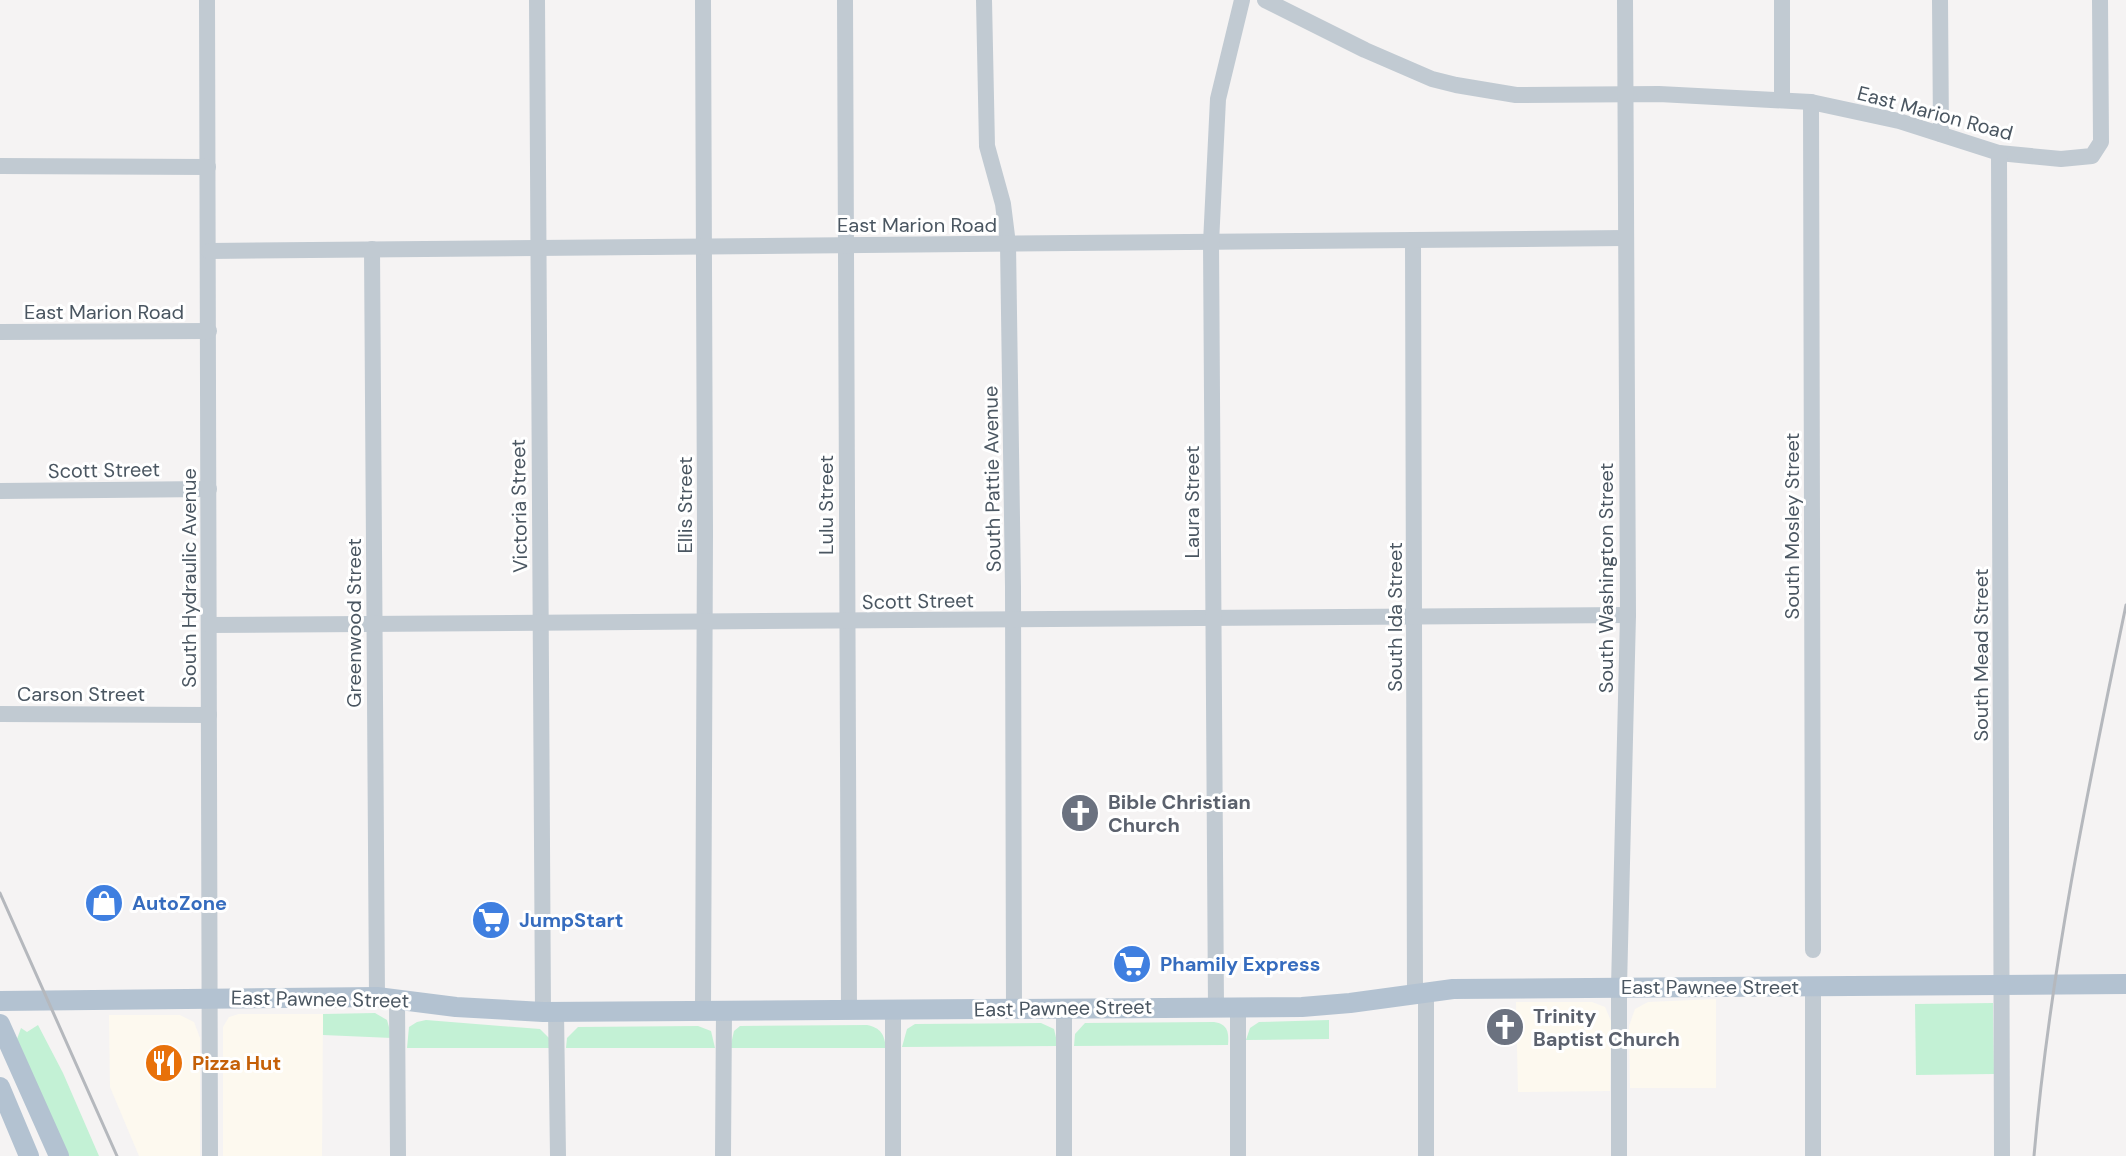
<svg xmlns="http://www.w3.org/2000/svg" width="2126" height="1156" viewBox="0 0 2126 1156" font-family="'DM Sans',sans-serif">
  <rect width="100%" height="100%" fill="#f5f3f3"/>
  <!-- commercial -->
  <g fill="#fdf9ef">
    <polygon points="1716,999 1716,1088 1630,1088 1629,1026 1635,1009 1648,1002"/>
    <polygon points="1516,1002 1592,1002 1605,1007 1611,1021 1610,1091 1518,1092"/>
    <polygon points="239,1014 323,1014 322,1156 223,1156 223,1027 229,1017"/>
    <polygon points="109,1015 180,1015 194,1022 200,1038 200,1156 139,1156 110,1087"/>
  </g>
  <!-- green -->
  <g fill="#c3f1d5">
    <polygon points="1993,1003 1994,1074 1916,1075 1915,1004"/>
    <polygon points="375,1013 387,1020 392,1038 323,1035 323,1014"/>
    <polygon points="426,1020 540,1029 549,1038 550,1048 407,1048 409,1027 417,1022"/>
    <polygon points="1329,1020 1329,1039 1246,1040 1250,1028 1259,1022"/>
    <path d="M1214,1022c14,2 15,11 14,23l-154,1 1,-12 10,-11z"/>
    <polygon points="1041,1023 1054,1029 1058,1046 902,1047 907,1029 915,1024"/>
    <polygon points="38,1025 63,1073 99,1156 66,1156 17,1039 21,1028 27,1032"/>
    <path d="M867,1025c14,3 17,9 19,23h-156l4,-17 6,-5z"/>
    <polygon points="698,1026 711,1031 715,1048 566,1048 567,1038 578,1027"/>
  </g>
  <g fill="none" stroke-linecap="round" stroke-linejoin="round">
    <!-- minor -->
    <g stroke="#c1cad2" stroke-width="16">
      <polyline points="207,0 210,1156"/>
      <polyline points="537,0 543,1012"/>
      <polyline points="703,0 705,534 703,1010"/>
      <polyline points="845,0 849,1010"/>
      <polyline points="984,0 987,146 1003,204 1008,244 1013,587 1014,1009"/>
      <polyline points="1265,0 1365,50 1432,79 1456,85 1516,95 1659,94 1811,102 1899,121 1999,153 2061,159 2092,156 2101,142 2100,0"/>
      <polyline points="1782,0 1782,100"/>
      <polyline points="1940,0 1941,134"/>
      <polyline points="1811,102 1813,950"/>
      <polyline points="1999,153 2002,1156"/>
      <polyline points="0,166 208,167"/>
      <polyline points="1413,241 1415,993"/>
      <polyline points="372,249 377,997"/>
      <polyline points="209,251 1625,238"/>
      <polyline points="0,332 209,331"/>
      <polyline points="0,491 209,489"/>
      <polyline points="209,625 1628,615"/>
      <polyline points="0,714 209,715"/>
      <polyline points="1426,992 1426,1156"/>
      <polyline points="397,999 398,1156"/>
      <polyline points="1216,1007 1211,243 1218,99 1242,0"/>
      <polyline points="1238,1007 1238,1156"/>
      <polyline points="1064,1008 1064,1156"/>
      <polyline points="893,1010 893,1156"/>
      <polyline points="556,1011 558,1156"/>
      <polyline points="723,1156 724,1010"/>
      <polyline points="1619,1156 1619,987 1628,615 1625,0"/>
      <polyline points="1813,1156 1813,988"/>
    </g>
    <!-- major -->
    <g stroke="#b3c2d1" stroke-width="20">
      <polyline points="0,1001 377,997 456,1007 543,1012 1302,1007 1350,1003 1453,989 2126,984"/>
      <polyline points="0,1024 59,1156"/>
      <polyline points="0,1087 29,1156"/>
    </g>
    <!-- rail -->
    <g stroke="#b5b8bd" stroke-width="3">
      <polyline points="0,893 117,1156"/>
      <path d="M2034,1156c16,-186 54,-368 92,-551"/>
    </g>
  </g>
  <!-- icons -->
  <defs>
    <g id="church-disc" transform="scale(2)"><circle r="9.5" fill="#6b7280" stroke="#fff"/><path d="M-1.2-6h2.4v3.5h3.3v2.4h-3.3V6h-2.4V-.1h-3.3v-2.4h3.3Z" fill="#fff"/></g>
    <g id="shop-disc" transform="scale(2)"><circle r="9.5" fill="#3f7fe0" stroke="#fff"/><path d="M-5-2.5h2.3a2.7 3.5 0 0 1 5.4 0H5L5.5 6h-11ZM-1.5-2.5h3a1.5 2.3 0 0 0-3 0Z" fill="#fff"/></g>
    <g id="supermarket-disc" transform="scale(2)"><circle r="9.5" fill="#3f7fe0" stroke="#fff"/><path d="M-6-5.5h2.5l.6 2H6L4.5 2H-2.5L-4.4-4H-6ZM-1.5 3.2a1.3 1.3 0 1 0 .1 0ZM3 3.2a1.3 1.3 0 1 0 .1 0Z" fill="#fff"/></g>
    <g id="restaurant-disc" transform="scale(2)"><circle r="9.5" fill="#e8710a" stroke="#fff"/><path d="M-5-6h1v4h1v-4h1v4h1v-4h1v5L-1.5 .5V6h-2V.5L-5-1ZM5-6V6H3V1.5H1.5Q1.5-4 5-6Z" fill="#fff"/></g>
  </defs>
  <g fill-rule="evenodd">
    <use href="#church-disc" x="1080" y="813"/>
    <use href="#shop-disc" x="104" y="903"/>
    <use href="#supermarket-disc" x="491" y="920"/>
    <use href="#supermarket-disc" x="1132" y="964"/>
    <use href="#church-disc" x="1505" y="1027"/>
    <use href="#restaurant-disc" x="164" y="1063"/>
  </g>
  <g text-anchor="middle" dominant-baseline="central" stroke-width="6" stroke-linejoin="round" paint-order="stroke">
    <!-- street labels -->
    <g font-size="20" fill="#4a5661" stroke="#fff">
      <text transform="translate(1935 113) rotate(15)">East Marion Road</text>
      <text x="917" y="225">East Marion Road</text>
      <text x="104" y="312">East Marion Road</text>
      <text transform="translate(104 470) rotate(-1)">Scott Street</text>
      <text transform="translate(992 479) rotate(-91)">South Pattie Avenue</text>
      <text transform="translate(1192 502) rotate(-90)">Laura Street</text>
      <text transform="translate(685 505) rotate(-90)">Ellis Street</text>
      <text transform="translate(826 505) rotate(-90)">Lulu Street</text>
      <text transform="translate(519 506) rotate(-91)">Victoria Street</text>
      <text transform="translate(1792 526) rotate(-90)">South Mosley Street</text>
      <text transform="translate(189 578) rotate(-90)">South Hydraulic Avenue</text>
      <text transform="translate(1606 578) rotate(-90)">South Washington Street</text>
      <text transform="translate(918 601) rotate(-1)">Scott Street</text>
      <text transform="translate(1395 617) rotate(-90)">South Ida Street</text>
      <text transform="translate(354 623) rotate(-90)">Greenwood Street</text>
      <text transform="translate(1981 655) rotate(-90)">South Mead Street</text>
      <text x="81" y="694">Carson Street</text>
      <text x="1710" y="987">East Pawnee Street</text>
      <text transform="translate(320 999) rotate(1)">East Pawnee Street</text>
      <text transform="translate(1063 1008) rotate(-1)">East Pawnee Street</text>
    </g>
    <!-- worship labels -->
    <g font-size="20" font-weight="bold" fill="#5b616d" stroke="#fff" text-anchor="start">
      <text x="1108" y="802">Bible Christian<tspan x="1108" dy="23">Church</tspan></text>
      <text x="1533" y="1016">Trinity<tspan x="1533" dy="23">Baptist Church</tspan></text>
    </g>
    <!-- shop labels -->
    <g font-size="20" font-weight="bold" fill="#366cbe" stroke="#fff" text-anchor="start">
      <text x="132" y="903">AutoZone</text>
      <text x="519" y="920">JumpStart</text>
      <text x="1160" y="964">Phamily Express</text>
    </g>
    <!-- food labels -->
    <g font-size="20" font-weight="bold" fill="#c56008" stroke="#fff" text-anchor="start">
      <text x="192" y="1063">Pizza Hut</text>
    </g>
  </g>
</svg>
